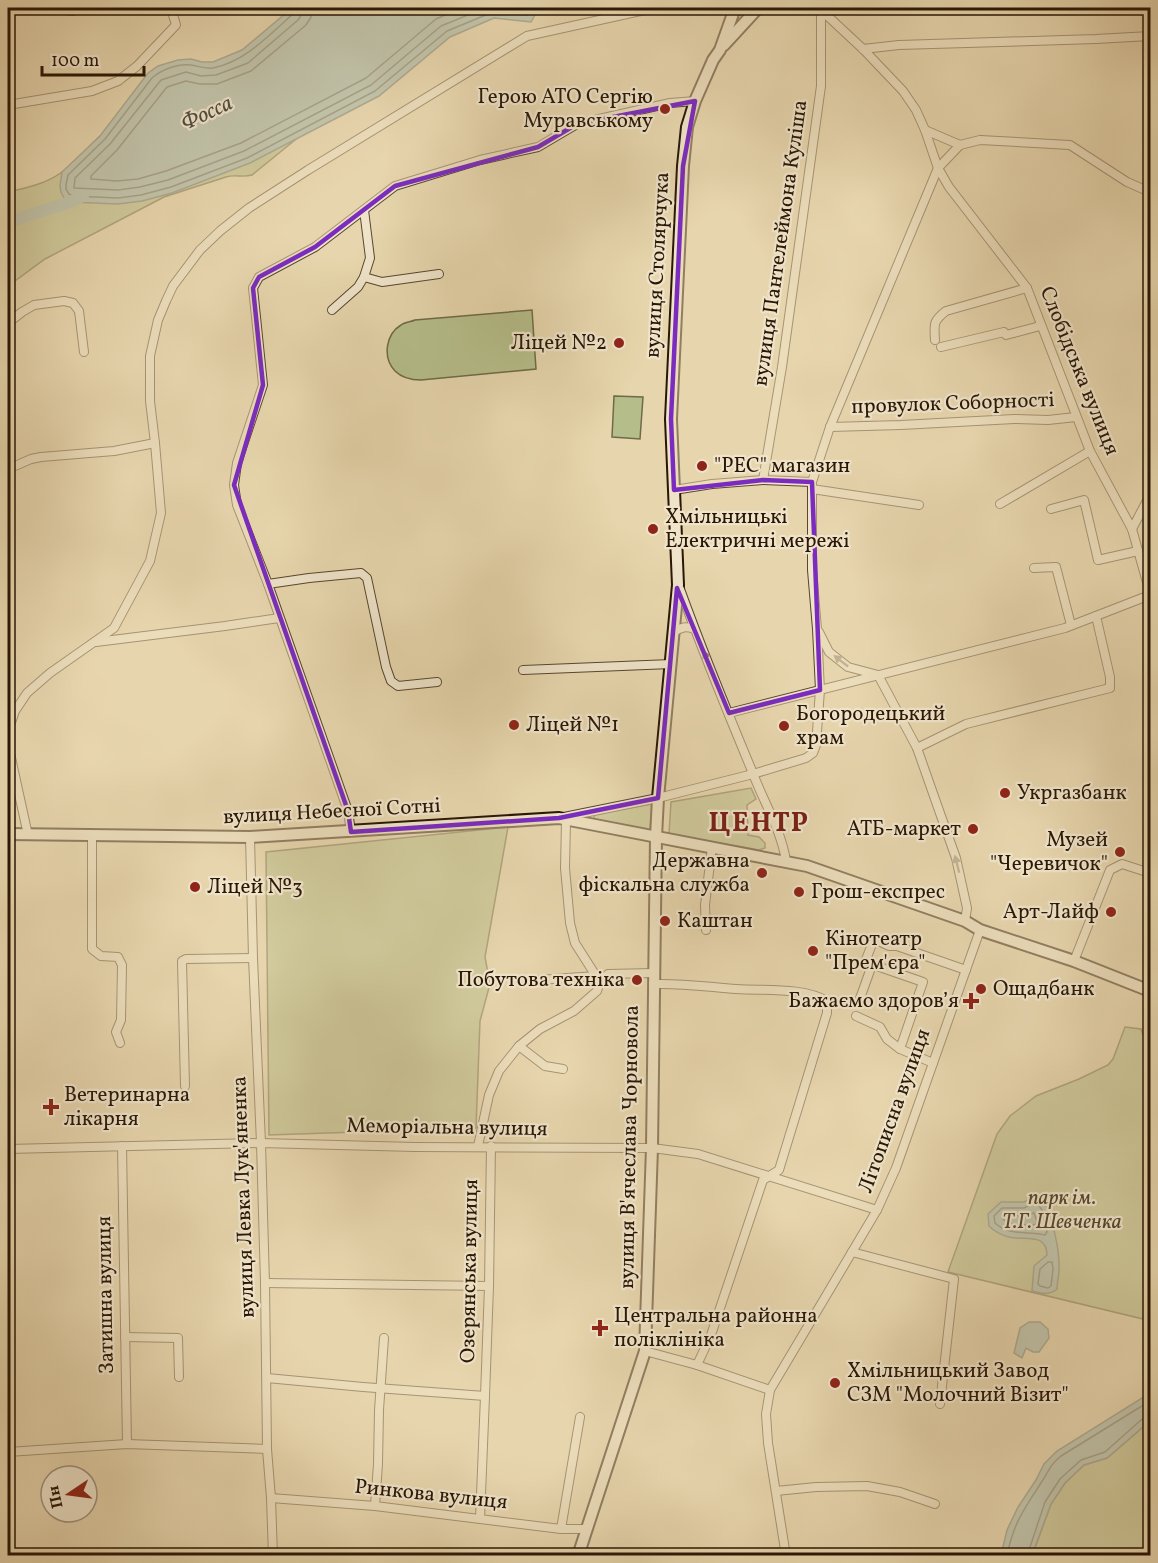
<svg xmlns="http://www.w3.org/2000/svg" width="1158" height="1563" viewBox="0 0 1158 1563" font-family="Vollkorn,serif">
  <rect width="100%" height="100%" fill="#e7d6ad"/>
  <filter id="stains"><feTurbulence type="fractalNoise" baseFrequency=".00333" numOctaves="4"/><feColorMatrix values="0 0 0 0 .2 0 0 0 0 .09 0 0 0 0 .02 0 0 0 .5 -.17"/></filter>
  <radialGradient id="worn" r=".72"><stop offset=".6" stop-color="#630" stop-opacity="0"/><stop offset="1" stop-color="#630" stop-opacity=".3"/></radialGradient>
  <!-- green -->
  <g fill="#b5be8a" stroke="#6f6a48" stroke-width="1.5">
    <path d="M100,136l195,4 -43,35c-9,3 -17,-1 -26,2l-62,20 -119,62 -37,27v-94c18,-4 38,-8 54,-20 13,-10 26,-25 38,-36z"/>
    <path d="M532,310l4,59 -115,11c-9,0 -19,-2 -26,-9 -13,-14 -9,-37 6,-46 4,-3 10,-3 14,-5z"/>
    <polygon points="614,396 643,397 640,439 612,437"/>
    <polygon points="751,788 756,799 747,805 748,835 759,837 765,843 765,848 759,850 669,834 671,802"/>
    <polygon points="652,804 650,830 594,821 594,814"/>
    <polygon points="508,827 485,957 490,984 480,1021 476,1128 269,1135 266,852"/>
    <polygon points="1125,1027 1141,1029 1145,1041 1150,1046 1150,1273 1143,1319 948,1272 997,1134 1010,1116 1036,1096 1079,1079 1108,1065 1113,1059"/>
    <polygon points="1150,1421 1150,1555 1032,1556 1051,1504 1065,1483 1084,1465 1107,1458"/>
  </g>
  <!-- water -->
  <g fill="#99b7b2" stroke="#6c776d" stroke-width="1.5">
    <polygon points="292,8 539,8 531,22 494,18 450,37 379,96 250,163 172,193 142,201 118,204 70,202 64,198 61,192 60,186 62,172 100,136 148,73 158,66 178,60 191,59 202,62 213,62 242,50"/>
    <path d="M1034,1197l8,1c10,18 18,51 17,72 0,6 -2,13 -2,19 -8,7 -16,4 -25,2l2,-25 13,-11c0,-23 -23,-14 -38,-18 -8,-2 -14,-5 -20,-11l-1,-12 13,-12h23z"/>
    <polygon points="1029,1322 1040,1322 1048,1329 1049,1338 1039,1352 1033,1352 1026,1348 1022,1358 1014,1353 1020,1328"/>
    <polygon points="1150,1393 1150,1421 1107,1458 1084,1465 1065,1483 1051,1504 1032,1555 1001,1555 1007,1530 1018,1507 1036,1480 1044,1464 1057,1451"/>
  </g>
  <g fill="none" stroke-linecap="round" stroke-linejoin="round">
    <!-- shore -->
    <g stroke="#61665c" stroke-width="1.5">
      <path d="M295,8l-2,6c-24,21 -47,47 -80,54 -8,1 -15,-2 -22,-3 -13,-2 -30,5 -39,13l-47,61 -37,36 -2,10v4l3,5 4,2 45,2 23,-3 30,-8 76,-29 128,-67 72,-60 46,-19 34,3 5,-7"/>
      <polyline points="303,8 302,14 298,20 248,63 216,75 201,76 186,72 161,80 110,144 75,178 74,188 118,190 140,187 168,180 244,151 371,85 441,26 485,8"/>
      <polyline points="312,8 311,17 306,25 251,71 217,84 200,84 186,81 167,87 117,150 91,176 91,179 117,181 138,179 166,171 241,143 366,78 436,19 461,8"/>
      <path d="M1034,1203l4,1 4,6 5,22 -2,3c-16,-4 -37,1 -50,-12l-1,-7 8,-8h22z"/>
      <path d="M1034,1213l3,9 -2,3c-11,0 -24,1 -32,-6l3,-4 18,1z"/>
      <polygon points="1048,1262 1052,1262 1053,1269 1051,1286 1048,1288 1040,1286 1038,1284 1040,1269"/>
      <path d="M1007,1556c6,-32 17,-47 34,-73 9,-13 7,-16 20,-27l89,-55"/>
      <polyline points="1027,1556 1045,1502 1060,1479 1081,1460 1105,1452 1141,1420 1146,1417 1150,1416"/>
    </g>
    <!-- river -->
    <polyline stroke="#99b7b2" stroke-width="12" points="8,222 70,202 83,196"/>
    <!-- street casing -->
    <g stroke="#58462f" stroke-width="10">
      <g id="street">
        <polyline points="54,8 73,11"/>
        <polyline points="271,8 272,9 274,8"/>
        <polyline points="819,8 863,49 903,91 916,110 925,130 938,168 949,187 1027,288 1090,451 1132,529 1150,593"/>
        <polyline points="8,11 31,8"/>
        <polyline points="863,49 899,45 1096,39 1150,36"/>
        <polyline points="8,105 92,91 118,81 137,66 176,25 171,8"/>
        <polyline points="925,130 960,145"/>
        <polyline points="364,277 382,282 439,274"/>
        <polyline points="332,310 358,287 364,277 370,258 364,210"/>
        <polyline points="8,323 22,312 34,305 64,301 73,303 79,311 84,352"/>
        <path d="M935,340c-1,-16 -2,-19 11,-29l81,-23"/>
        <polyline points="941,347 1004,332 1006,335 1040,326"/>
        <polyline points="830,427 901,425 1014,419 1048,420 1076,417"/>
        <polyline points="8,469 31,459 41,457 114,451 155,443"/>
        <polyline points="763,480 782,367 821,86 821,10"/>
        <polyline points="812,489 919,505"/>
        <polyline points="674,490 712,484 763,480 812,482"/>
        <polyline points="1000,504 1090,451"/>
        <polyline points="1051,509 1084,500 1098,560 1138,551"/>
        <polyline points="1132,529 1150,495"/>
        <polyline points="1034,568 1056,567 1071,625"/>
        <polyline points="268,584 237,505 234,485 237,463 263,385 253,288 259,277 315,247 395,186 480,160 538,147 577,124 670,103 695,101"/>
        <path d="M680,589c22,61 47,122 72,182 11,30 29,58 34,90"/>
        <path d="M674,632c7,-5 12,-6 20,-3"/>
        <polyline points="819,632 829,652 848,667 878,675 917,748 941,816 956,858 967,908 965,921"/>
        <polyline points="96,642 225,626 279,618"/>
        <polyline points="523,670 671,664"/>
        <polyline points="729,713 1065,628 1150,595"/>
        <polyline points="8,739 8,731 15,711 27,693 50,673 114,628 150,561 161,513 155,443 150,401 150,356 158,320 166,301 173,286 200,250 220,231 249,208 308,170 527,36 654,8"/>
        <polyline points="8,744 28,835"/>
        <polyline points="917,748 966,724 1110,688 1110,677 1096,616"/>
        <polyline points="564,817 658,798 753,774 806,758 813,753 816,745 820,690 817,629 812,570 812,482 830,427 938,168 960,145 980,140 1070,145 1127,182 1150,192"/>
        <polyline points="566,820 565,868 570,923 575,943 596,976"/>
        <polyline points="351,832 348,811 268,584 309,578 361,573 367,578 386,667 391,681 398,686 437,682"/>
        <polyline points="92,835 92,949 101,956 118,957 122,965 121,1020 116,1032 120,1043"/>
        <polyline points="250,837 253,958 261,1143 265,1283 267,1449 271,1498 273,1556"/>
        <polyline points="706,930 705,905 712,847"/>
        <polyline points="1074,961 1110,870 1122,864 1150,873"/>
        <polyline points="600,981 608,974 653,973"/>
        <path d="M653,984c28,-1 56,3 83,5 29,2 67,-2 91,12v12l-48,157 -16,10 -52,155 -14,30"/>
        <polyline points="858,1004 872,965"/>
        <polyline points="856,1016 880,1027 887,1039 900,1049 933,1063"/>
        <polyline points="519,1046 540,1029 574,1011 597,991 600,981 596,976 539,980"/>
        <polyline points="900,1049 923,982 865,962 874,939 889,946 897,946 966,970"/>
        <polyline points="185,1086 182,961 186,959 253,958"/>
        <polyline points="122,1146 127,1444"/>
        <polyline points="478,1146 489,1095 499,1071 519,1046 545,1066 563,1069"/>
        <polyline points="8,1149 261,1143 415,1147 652,1148 698,1154 877,1210"/>
        <polyline points="852,1252 954,1279 940,1404"/>
        <polyline points="265,1283 489,1286"/>
        <polyline points="125,1337 178,1338 179,1377"/>
        <polyline points="645,1351 697,1365 770,1390"/>
        <polyline points="267,1378 363,1387 485,1396 480,1519"/>
        <polyline points="485,1396 489,1286 491,1146"/>
        <polyline points="8,1452 127,1444 267,1449"/>
        <polyline points="776,1491 816,1487 867,1486 900,1492 935,1504"/>
        <polyline points="271,1498 375,1506 561,1529 586,1529"/>
        <polyline points="375,1506 378,1464 379,1410 384,1338"/>
        <polyline points="561,1529 580,1417"/>
        <polyline points="786,1556 768,1443 766,1414 770,1390 877,1210 896,1168 980,930"/>
      </g>
    </g>
    <!-- secondary casing -->
    <g stroke="#291605" stroke-width="14">
      <g id="secondary">
        <polyline points="724,45 758,8"/>
        <polyline points="8,834 250,837 559,818 807,866 965,921 980,930 1074,961 1150,991"/>
        <polyline points="578,1556 645,1351 652,1148 656,837 658,798 678,585 671,419 683,166 687,127 695,101 713,60 720,50 735,8"/>
      </g>
    </g>
    <!-- street -->
    <use href="#street" stroke="#efe4ca" stroke-width="8"/>
    <!-- secondary -->
    <use href="#secondary" stroke="#efe4ca" stroke-width="10"/>
  </g>
  <!-- one-way arrows -->
  <defs><path id="oneway-solid" d="M-6-.8H1V-3.2L6.5 0L1 3.2V.8H-6Z" transform="scale(1.5)"/></defs>
  <g fill="#968771">
    <use href="#oneway-solid" transform="translate(707 659) rotate(-113)"/>
    <use href="#oneway-solid" transform="translate(841 661) rotate(-142)"/>
    <use href="#oneway-solid" transform="translate(957 864) rotate(-104)"/>
  </g>
  <!-- marked area -->
  <path d="M0 0H1158V1563H0ZM695,101l-12,65 -12,253 3,71 89,-10 49,2 8,208 -91,23 -52,-125 -19,210 -99,20 -208,14 -3,-21 -114,-326 29,-100 -10,-97 6,-11 56,-30 80,-61 143,-39 39,-23z" fill="#e7d6ad" fill-opacity=".55" fill-rule="evenodd"/>
  <path fill="none" stroke="#7b2cbf" stroke-width="4.5" stroke-linejoin="round" d="M695,101l-12,65 -12,253 3,71 89,-10 49,2 8,208 -91,23 -52,-125 -19,210 -99,20 -208,14 -3,-21 -114,-326 29,-100 -10,-97 6,-11 56,-30 80,-61 143,-39 39,-23z"/>
  <!-- markers -->
  <g fill="#8f2418" stroke="#efe4ca" stroke-width="2">
    <circle cx="665" cy="109" r="6"/>
    <circle cx="619" cy="343" r="6"/>
    <circle cx="702" cy="466" r="6"/>
    <circle cx="653" cy="529" r="6"/>
    <circle cx="514" cy="725" r="6"/>
    <circle cx="784" cy="726" r="6"/>
    <circle cx="1005" cy="793" r="6"/>
    <circle cx="973" cy="829" r="6"/>
    <circle cx="1120" cy="852" r="6"/>
    <circle cx="762" cy="873" r="6"/>
    <circle cx="195" cy="887" r="6"/>
    <circle cx="799" cy="892" r="6"/>
    <circle cx="1111" cy="912" r="6"/>
    <circle cx="665" cy="921" r="6"/>
    <circle cx="813" cy="951" r="6"/>
    <circle cx="637" cy="980" r="6"/>
    <circle cx="981" cy="989" r="6"/>
    <path d="M968 992h6v6h6v6h-6v6h-6v-6h-6v-6h6z"/>
    <path d="M48 1098h6v6h6v6h-6v6h-6v-6h-6v-6h6z"/>
    <path d="M597 1319h6v6h6v6h-6v6h-6v-6h-6v-6h6z"/>
    <circle cx="835" cy="1383" r="6"/>
  </g>
  <g text-anchor="middle" dominant-baseline="central" stroke-width="4.5" stroke-linejoin="round" paint-order="stroke">
    <!-- poi labels -->
    <g font-size="21" fill="#291605" stroke="#efe4ca" text-anchor="start">
      <text x="653" y="97" text-anchor="end">Герою АТО Сергію<tspan x="653" dy="24">Муравському</tspan></text>
      <text x="607" y="343" text-anchor="end">Ліцей №2</text>
      <text x="714" y="466">"РЕС" магазин</text>
      <text x="665" y="517">Хмільницькі<tspan x="665" dy="24">Електричні мережі</tspan></text>
      <text x="796" y="714">Богородецький<tspan x="796" dy="24">храм</tspan></text>
      <text x="526" y="725">Ліцей №1</text>
      <text x="1017" y="793">Укргазбанк</text>
      <text x="961" y="829" text-anchor="end">АТБ-маркет</text>
      <text x="1108" y="840" text-anchor="end">Музей<tspan x="1108" dy="24">"Черевичок"</tspan></text>
      <text x="750" y="861" text-anchor="end">Державна<tspan x="750" dy="24">фіскальна служба</tspan></text>
      <text x="207" y="887">Ліцей №3</text>
      <text x="811" y="892">Грош-експрес</text>
      <text x="1099" y="912" text-anchor="end">Арт-Лайф</text>
      <text x="677" y="921">Каштан</text>
      <text x="825" y="939">Кінотеатр<tspan x="825" dy="24">"Прем'єра"</tspan></text>
      <text x="625" y="980" text-anchor="end">Побутова техніка</text>
      <text x="993" y="989">Ощадбанк</text>
      <text x="959" y="1001" text-anchor="end">Бажаємо здоров’я</text>
      <text x="64" y="1095">Ветеринарна<tspan x="64" dy="24">лікарня</tspan></text>
      <text x="614" y="1316">Центральна районна<tspan x="614" dy="24">поліклініка</tspan></text>
      <text x="847" y="1371">Хмільницький Завод<tspan x="847" dy="24">СЗМ "Молочний Візит"</tspan></text>
    </g>
    <!-- street labels -->
    <g font-size="21" fill="#291605" stroke="#efe4ca">
      <text transform="translate(781 243) rotate(-82)">вулиця Пантелеймона Куліша</text>
      <text transform="translate(658 265) rotate(-87)">вулиця Столярчука</text>
      <text transform="translate(1079 371) rotate(68)">Слобідська вулиця</text>
      <text transform="translate(953 404) rotate(-2)">провулок Соборності</text>
      <text transform="translate(332 812) rotate(-3)">вулиця Небесної Сотні</text>
      <text transform="translate(895 1111) rotate(-70)">Літописна вулиця</text>
      <text transform="translate(447 1128) rotate(1)">Меморіальна вулиця</text>
      <text transform="translate(630 1147) rotate(-89)">вулиця В'ячеслава Чорновола</text>
      <text transform="translate(244 1197) rotate(-92)">вулиця Левка Лук'яненка</text>
      <text transform="translate(470 1271) rotate(-89)">Озерянська вулиця</text>
      <text transform="translate(106 1295) rotate(-91)">Затишна вулиця</text>
      <text transform="translate(431 1495) rotate(6)">Ринкова вулиця</text>
    </g>
    <!-- park labels -->
    <g font-size="21" font-style="italic" fill="#53482d" stroke="#efe4ca">
      <text x="1062" y="1198">парк ім.<tspan x="1062" dy="24">Т.Г. Шевченка</tspan></text>
    </g>
    <!-- water labels -->
    <g font-size="22" font-style="italic" fill="#504e42" stroke="#efe4ca">
      <text transform="translate(207 114) rotate(-25)">Фосса</text>
    </g>
    <!-- district labels -->
    <g font-size="27" font-weight="bold" letter-spacing="1.5" fill="#7a1f14" stroke="#efe4ca">
      <text x="759" y="824">ЦЕНТР</text>
    </g>
  </g>
  <!-- margin -->
  <rect width="1158" height="1563" fill="none" stroke="#e7d6ad" stroke-width="30"/>
  <rect x="9" y="9" width="1140" height="1545" fill="none" stroke="#291605" stroke-width="3"/>
  <rect x="15" y="15" width="1128" height="1533" fill="none" stroke="#291605" stroke-width="1.5"/>
  <!-- north arrow -->
  <g transform="translate(69 1494) rotate(257)"><circle r="28" fill="#efe4ca" stroke="#a0927b" stroke-width="1.5"/>
  <path d="M0-4.5L10 22L0 15L-10 22Z" fill="#8f2418"/>
  <text y="-9" font-size="16" font-weight="bold" text-anchor="middle" fill="#291605">Пн</text>
  </g>
  <!-- scale -->
  <path d="M42 66v9h102v-9" fill="none" stroke="#291605" stroke-width="3"/>
  <text x="51" y="66" font-size="18" fill="#291605" stroke="#efe4ca" stroke-width="4.5" paint-order="stroke">100 m</text>
  <rect width="100%" height="100%" filter="url(#stains)"/>
  <rect width="100%" height="100%" fill="url(#worn)"/>
</svg>
